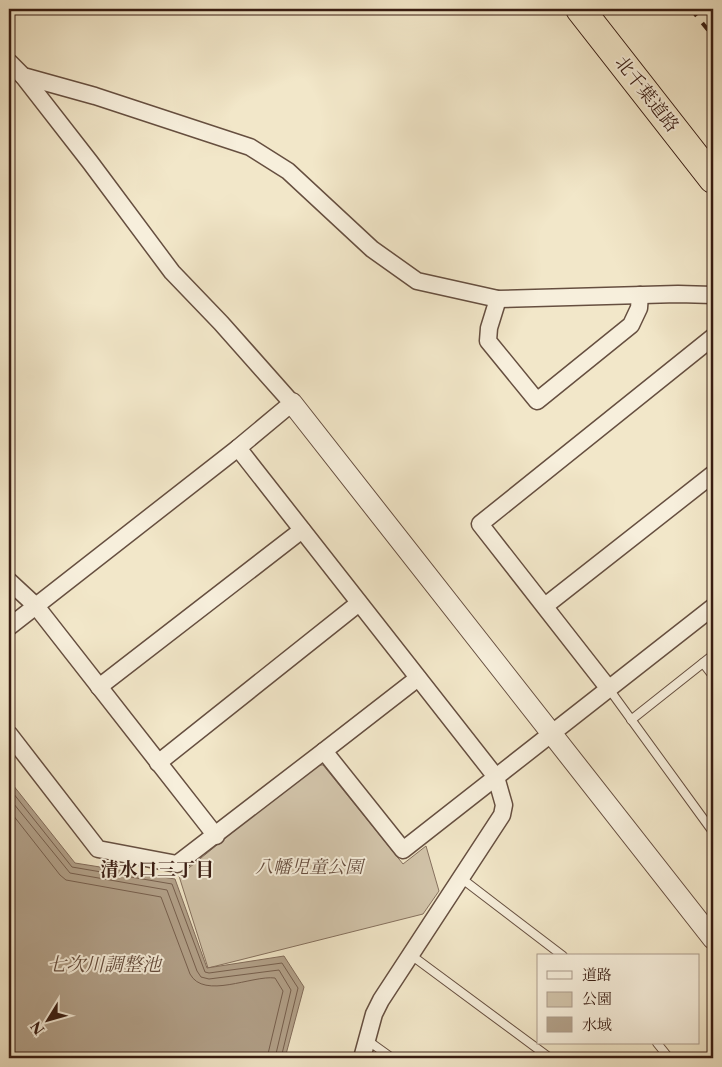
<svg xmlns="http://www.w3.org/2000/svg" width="722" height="1067" viewBox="0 0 722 1067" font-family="'Libre Caslon Text','Noto Serif JP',serif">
  <rect width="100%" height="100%" fill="#f2e7c9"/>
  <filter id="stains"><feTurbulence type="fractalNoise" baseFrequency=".004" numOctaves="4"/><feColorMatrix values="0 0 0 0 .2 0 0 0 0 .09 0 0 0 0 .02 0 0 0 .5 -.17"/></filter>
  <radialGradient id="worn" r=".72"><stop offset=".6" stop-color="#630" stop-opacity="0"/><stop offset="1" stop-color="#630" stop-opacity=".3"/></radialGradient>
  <!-- green -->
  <polygon fill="#d2c4aa" stroke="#85705e" points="315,765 323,765 403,864 426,846 439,891 423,914 208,968 179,876"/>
  <!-- water -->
  <polygon fill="#b3a28b" stroke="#826c5b" points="9,780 75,863 175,879 207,968 284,956 304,987 285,1058 9,1058"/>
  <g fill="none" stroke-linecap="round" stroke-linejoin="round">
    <!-- shore -->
    <g stroke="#765f4e" stroke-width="1">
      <polyline points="9,788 72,867 172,884 205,972 209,973 282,963 298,988 281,1058"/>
      <polyline points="9,798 70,873 167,890 197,971 201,977 209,979 279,970 291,990 275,1058"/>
      <path d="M9,810l51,65 6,5 95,17 29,77c14,26 62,1 85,4l8,13 -16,67"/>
    </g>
    <!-- service casing -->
    <g stroke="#664f40" stroke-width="10">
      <g id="service">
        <polyline points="703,663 713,676"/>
        <polyline points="609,689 713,832"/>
        <polyline points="631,720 713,655"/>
        <polyline points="461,878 563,956"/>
        <polyline points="411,955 550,1058"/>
        <polyline points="367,1040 392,1058"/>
        <polyline points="657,1043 669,1058"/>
      </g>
    </g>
    <!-- minor casing -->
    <g stroke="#664f40" stroke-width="19">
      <g id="minor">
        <polyline points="9,62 23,76 95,96 250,147 288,171 372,249 417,281 498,299 678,294 713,295"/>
        <polyline points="498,299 489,328 488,341 537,401 631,325 639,308 640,295"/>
        <polyline points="238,448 496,777 504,805 502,815 381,1000 374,1014 362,1058"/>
        <polyline points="9,581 36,606 216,836"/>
        <polyline points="545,606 713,474"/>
        <polyline points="9,627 238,448 292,403 221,323 172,272 90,162 23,76"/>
        <polyline points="99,687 302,530"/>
        <polyline points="609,689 480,524 713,337"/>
        <polyline points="9,734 98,849 177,864 324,751 403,850 713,607"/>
        <polyline points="324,751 418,678"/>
        <polyline points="158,763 359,603"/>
      </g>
    </g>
    <!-- tertiary casing -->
    <g stroke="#664f40" stroke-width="22">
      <polyline id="tertiary" points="292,403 713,939"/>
    </g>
    <!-- trunk casing -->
    <g stroke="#381c12" stroke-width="30">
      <polyline id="trunk" points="580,9 713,179"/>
    </g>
    <!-- service -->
    <use href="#service" stroke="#f7efdc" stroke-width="8"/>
    <!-- minor -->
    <use href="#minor" stroke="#f7efdc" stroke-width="16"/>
    <!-- tertiary -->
    <use href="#tertiary" stroke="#f7efdc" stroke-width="20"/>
    <!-- trunk -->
    <use href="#trunk" stroke="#f2e7c9" stroke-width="28"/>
    <!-- rail -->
    <g stroke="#381c12" stroke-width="4" stroke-dasharray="9 9" stroke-linecap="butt">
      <polyline points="691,9 713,36"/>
      <polyline points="707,9 713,17"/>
    </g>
  </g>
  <g text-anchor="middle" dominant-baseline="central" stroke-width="4" stroke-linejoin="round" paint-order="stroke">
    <!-- street labels -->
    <g font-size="18" fill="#381c12" stroke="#f7efdc">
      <text transform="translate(647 94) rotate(52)">北千葉道路</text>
    </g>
    <!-- park labels -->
    <g font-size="18" font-style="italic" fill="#664e40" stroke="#f7efdc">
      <text x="309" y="867">八幡児童公園</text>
    </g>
    <!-- neighbourhood labels -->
    <g font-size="19" font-weight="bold" fill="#381c12" stroke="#f7efdc">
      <text x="157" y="869">清水口三丁目</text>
    </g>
    <!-- water labels -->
    <g font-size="19" font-style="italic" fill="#634b3c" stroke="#f7efdc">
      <text x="104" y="964">七次川調整池</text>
    </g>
  </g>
  <!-- margin -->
  <rect width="722" height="1067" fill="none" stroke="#f2e7c9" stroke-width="30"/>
  <rect x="10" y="10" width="702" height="1047" fill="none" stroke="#381c12" stroke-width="2.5"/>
  <rect x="15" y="15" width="692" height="1037" fill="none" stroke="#381c12"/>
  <!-- legend -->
  <rect x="537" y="954" width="162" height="90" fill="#f7efdc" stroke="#ab9b8b"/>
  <rect x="547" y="971" width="25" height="8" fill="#f7efdc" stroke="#ab9b8b"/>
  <text x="582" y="980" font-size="15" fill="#381c12">道路</text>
  <rect x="547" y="992" width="25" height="15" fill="#d2c4aa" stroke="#ab9b8b"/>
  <text x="582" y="1004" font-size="15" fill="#381c12">公園</text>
  <rect x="547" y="1017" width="25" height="15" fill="#b3a28b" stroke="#ab9b8b"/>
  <text x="582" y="1030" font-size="15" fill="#381c12">水域</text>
  <!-- north arrow -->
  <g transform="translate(48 1020) rotate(233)" stroke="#f7efdc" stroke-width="4" paint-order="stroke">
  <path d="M0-4L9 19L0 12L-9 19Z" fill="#381c12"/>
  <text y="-8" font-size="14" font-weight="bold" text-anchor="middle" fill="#381c12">N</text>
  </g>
  <rect width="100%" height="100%" filter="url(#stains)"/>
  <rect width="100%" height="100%" fill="url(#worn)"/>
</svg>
